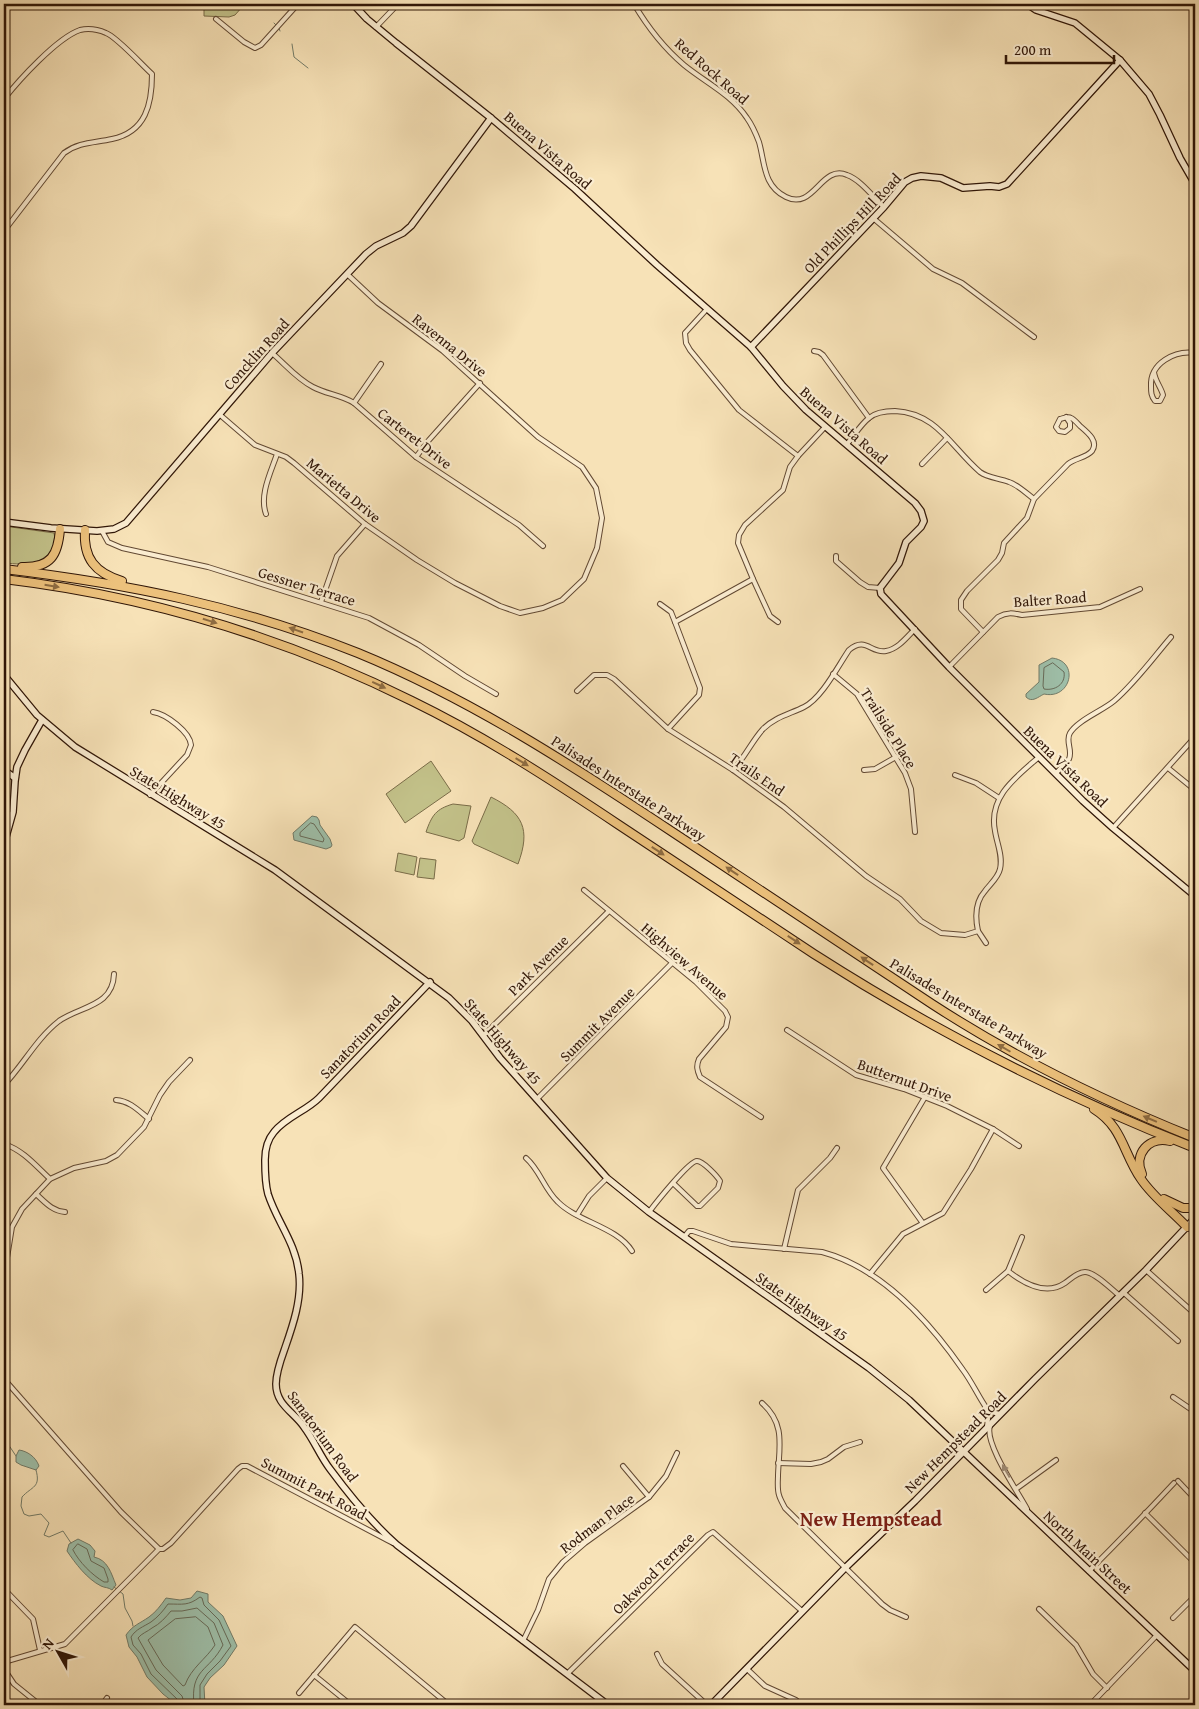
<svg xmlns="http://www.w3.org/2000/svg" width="1199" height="1709" viewBox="0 0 1199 1709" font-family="'Gentium Book Plus',serif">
  <rect width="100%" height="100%" fill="#f7e2b7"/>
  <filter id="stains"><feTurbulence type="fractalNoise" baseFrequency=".004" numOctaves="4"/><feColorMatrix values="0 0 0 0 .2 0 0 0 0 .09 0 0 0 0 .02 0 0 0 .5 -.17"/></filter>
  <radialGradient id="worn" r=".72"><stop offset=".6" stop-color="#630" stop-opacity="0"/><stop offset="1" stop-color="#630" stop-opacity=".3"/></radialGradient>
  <!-- green -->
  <g fill="#c3c28a" stroke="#7a6c48">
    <polygon points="173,4 254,4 243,6 235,15 229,17 204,16 204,9 198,4 176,6"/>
    <path d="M4,526l50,7 2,12c-15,21 -28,20 -52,18z"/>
    <polygon points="431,761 451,791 405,823 386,794"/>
    <path d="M491,797c32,16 40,32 27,67l-44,-20 -2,-3z"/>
    <path d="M453,804l18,2 -7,32 -5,3 -33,-9c6,-17 10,-23 27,-28z"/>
    <polygon points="398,853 417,857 414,875 395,871"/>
    <polygon points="420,858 436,860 434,879 417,877"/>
  </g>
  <!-- water -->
  <g fill="#9ebfa9" stroke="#727b68">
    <path d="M1052,658c28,3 19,42 -8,36 -6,3 -12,9 -18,3v-3l13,-12v-17z"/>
    <polygon points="312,816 317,817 319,820 320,825 330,839 332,845 331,847 326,849 294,840 293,833"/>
    <path d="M19,1450c8,1 17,7 20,16l-3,4 -15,-5 -5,-3v-6z"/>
    <path d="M78,1539l12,6 5,6 -1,6c14,3 17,16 22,28l-4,5c-4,-3 -7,-2 -11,-4 -14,-7 -26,-23 -34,-35l2,-7z"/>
    <path d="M197,1591l11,3v8l15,14 14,30 -13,19 -14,13 -6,9 1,18h-28l-14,-11 -16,-17 -10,-20 -8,-10 -3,-12c7,-10 13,-11 23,-18 7,-5 12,-12 17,-19l14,2 11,-2z"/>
  </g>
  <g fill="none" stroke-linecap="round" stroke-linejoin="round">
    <!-- shore -->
    <g stroke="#676a58" stroke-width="1">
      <path d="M1053,663l11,9c2,12 -9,19 -20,17l-1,-3 1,-18z"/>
      <polygon points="311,823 314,824 324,839 323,842 300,836 300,833"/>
      <path d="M78,1544l9,5 4,12 13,7 4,11v3h-4c-12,-7 -25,-20 -31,-32z"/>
      <path d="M196,1617l12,10 7,18c-9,14 -24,23 -30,40l-2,1 -20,-21 -15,-25 27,-21z"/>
      <path d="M179,1705l-1,-5 -27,-26 -10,-20 -8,-9 -2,-8c5,-8 12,-10 20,-15 7,-5 12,-11 17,-18 15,0 20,2 32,-7l2,1 2,7 15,15 12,26 -11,15 -13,13 -7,11v20"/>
      <path d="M185,1705l-3,-9 -26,-26 -18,-32c4,-5 9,-6 14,-10 8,-4 14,-11 19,-17h11l15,-3 17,15 9,22c-14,27 -33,23 -29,60"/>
    </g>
    <!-- stream -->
    <g stroke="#727b68" stroke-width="1">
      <polyline points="257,4 263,6"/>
      <polyline points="274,23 276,25"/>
      <polyline points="279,28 280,31"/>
      <polyline points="292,44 294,57 308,68"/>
      <polyline points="6,1441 16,1456"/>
      <path d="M36,1470c5,18 -4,16 -14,27l-1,9 3,8 5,2 12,-2 8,9 -5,12 5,2 14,-6 8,12"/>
      <polyline points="114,1587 123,1594 125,1608 132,1621 133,1626"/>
    </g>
    <!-- street casing -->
    <g stroke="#624933" stroke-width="6">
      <g id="street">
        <path d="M634,4c13,22 30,44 50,61 22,18 47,29 63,53 5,7 9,16 12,24 6,21 4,44 27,55 28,14 35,-33 61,-22 14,5 26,22 37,32"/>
        <polyline points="216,19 244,42 255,48 261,45 298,4"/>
        <polyline points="376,27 398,4"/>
        <path d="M4,99c15,-19 53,-61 76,-69 9,-2 19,0 26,3 11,4 36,32 46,41 0,30 -6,58 -40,65 -18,4 -33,3 -48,14l-60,78"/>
        <polyline points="873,218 933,269 962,283 1034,337"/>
        <polyline points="707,309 685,333 686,343 690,350 739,410 798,456"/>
        <polyline points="814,351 819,352 823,355 869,418"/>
        <path d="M272,353c13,11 25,26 41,34 13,7 28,8 41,16l62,54 103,68 24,21"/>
        <path d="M1154,372c1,9 7,15 9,23l-3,6h-5c-4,-5 -4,-9 -4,-15 -1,-23 24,-36 44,-33"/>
        <polyline points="354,403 381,364"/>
        <polyline points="219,414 255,445 286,457 294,463 365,524 417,560 455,583 500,606 520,613 543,608 562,600 584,579 597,548 602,518 596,488 582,467 538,437 443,351 378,303 347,274"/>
        <path d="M847,444c7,-8 14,-20 22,-26 7,-6 18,-7 26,-7 42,2 56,36 85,61 8,6 19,6 29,10 9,3 17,11 25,17"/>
        <polyline points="416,457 429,440 480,383"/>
        <polyline points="922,464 947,438"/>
        <path d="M266,514c-7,-19 5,-42 11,-60"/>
        <polyline points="102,531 108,542 122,548 208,567 369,618 419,645 465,676 496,694"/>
        <polyline points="836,556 836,561 860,582 868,587 880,588"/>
        <polyline points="321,602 337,556 365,524"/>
        <polyline points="660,604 671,612 675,622 700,688 699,695 668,729"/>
        <polyline points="675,622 753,579"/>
        <polyline points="778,622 770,616 753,579 738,543 739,535 745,525 783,490 790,467 798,456 825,427"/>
        <path d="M983,632l-22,-23v-9l6,-9 31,-31 4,-7 2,-10 23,-25 7,-19 34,-35c7,-6 18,-6 24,-13 7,-10 -5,-19 -12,-25 -2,-2 -6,-7 -9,-8 -3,-2 -7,0 -11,1l-4,8 3,4 6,1 5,-4v-5l-4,-6"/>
        <path d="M949,667l49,-50c9,-5 15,-4 24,-2l78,-8 40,-18"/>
        <polyline points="833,674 857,694 905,773 911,789 915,832"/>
        <path d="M577,691l17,-16h13l7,4 54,50 65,41 51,37 82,69 34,23 21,22 20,12 24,2 13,-4c-3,-14 -3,-29 7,-40 5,-7 13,-13 15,-22 3,-13 -3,-25 -5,-38 -7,-34 21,-54 44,-74"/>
        <polyline points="1168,768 1195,790"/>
        <path d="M733,770c12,-13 19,-29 30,-41 12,-12 27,-15 41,-22 18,-9 34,-41 45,-57 17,-14 22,4 37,1 12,-2 21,-14 29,-22"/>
        <polyline points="864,770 875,769 896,757"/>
        <path d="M1056,773c4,-4 10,-9 13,-14 4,-9 -4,-18 1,-26 8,-13 32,-22 44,-32 21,-18 39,-43 57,-64"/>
        <polyline points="955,775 976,783 999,798"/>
        <path d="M150,795l37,-40 4,-10c-1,-13 -25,-31 -38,-33"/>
        <polyline points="1113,828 1195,737"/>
        <path d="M584,890l112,92 29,29 3,6 -2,10 -27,32c-3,7 -2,11 1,18l61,40"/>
        <polyline points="978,931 986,943"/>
        <polyline points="787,1030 856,1075 904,1089 947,1106 993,1129 1019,1146"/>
        <polyline points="484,1035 609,911"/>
        <path d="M4,1085c19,-20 33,-47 55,-64 21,-15 54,-14 55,-47"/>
        <polyline points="537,1099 672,963"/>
        <path d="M116,1100c14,1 23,11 33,19"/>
        <path d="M4,1144c19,6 32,22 46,35"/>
        <path d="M526,1158c14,12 18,31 32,44 20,20 59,25 74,49"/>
        <path d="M36,1194c9,8 16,17 29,18"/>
        <path d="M649,1212c6,-8 40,-51 48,-51 6,0 20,15 23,20l-2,7 -18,18h-3l-24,-23"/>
        <polyline points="577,1215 589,1196 607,1178"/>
        <polyline points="922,1222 883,1168 925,1097"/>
        <path d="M684,1237l5,-6h4l38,13 91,8c60,16 107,69 141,118 9,12 15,26 24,39l4,3 9,2"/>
        <polyline points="784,1249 798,1190 830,1158 837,1148"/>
        <polyline points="1146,1270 1195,1314"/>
        <path d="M1008,1271c15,12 38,25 57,12 6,-4 12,-11 20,-11 10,0 27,18 35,24"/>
        <polyline points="870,1274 903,1234 943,1213 971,1169 993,1129"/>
        <polyline points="4,1276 12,1227 22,1209 50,1179 74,1168 106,1161 117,1155 144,1127 160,1095 169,1082 190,1060"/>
        <polyline points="986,1290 1008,1271 1022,1237"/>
        <polyline points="1124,1293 1178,1341"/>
        <polyline points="4,1379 121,1512 159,1549 163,1549 171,1543 238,1469 242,1466 247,1466 393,1543"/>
        <polyline points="1173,1397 1195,1412"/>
        <path d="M762,1403c24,21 17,44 16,72 0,6 -1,14 1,20 1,4 4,9 6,13l97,96 8,6 16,7"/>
        <polyline points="985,1408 988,1419 987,1426"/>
        <path d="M990,1426c-6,17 28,66 37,83"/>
        <polyline points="778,1463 811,1464 821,1462 828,1459 844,1447 860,1442"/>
        <polyline points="623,1466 649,1497"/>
        <polyline points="1178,1481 1195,1499"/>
        <polyline points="1016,1489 1056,1460"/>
        <polyline points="1145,1513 1195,1563"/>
        <path d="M1089,1571c29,-29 57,-58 85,-88"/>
        <polyline points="4,1589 33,1619 40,1650"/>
        <polyline points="1039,1609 1076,1645 1093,1674 1107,1688"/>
        <polyline points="1173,1618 1195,1596"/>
        <polyline points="523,1641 538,1610 549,1579 563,1562 585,1543 649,1497 666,1476 677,1453"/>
        <polyline points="657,1654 662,1664 707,1705"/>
        <polyline points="4,1662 65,1644 159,1549"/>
        <polyline points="4,1669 14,1684 40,1705"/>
        <polyline points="747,1669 765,1686 796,1700 802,1705"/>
        <polyline points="567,1674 708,1535 713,1532 802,1611"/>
        <polyline points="314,1675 351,1705"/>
        <polyline points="299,1693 355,1627 449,1705"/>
        <polyline points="102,1705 107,1698"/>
        <polyline points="1090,1705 1157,1635"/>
      </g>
    </g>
    <!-- secondary casing -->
    <g stroke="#301607" stroke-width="8">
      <g id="secondary">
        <polyline points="353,4 367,19 396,43 491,118 575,189 657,265 751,347 783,386 806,410 915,503 921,511 924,521 921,527 906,542 899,563 880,588 881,594 949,667 1083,801 1113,828 1195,896"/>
        <polyline points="1027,4 1036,10 1075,23 1120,60 1149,94 1160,115 1180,158 1195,184"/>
        <polyline points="751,347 884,207 905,182 912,178 921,176 941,178 963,188 990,186 999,187 1007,184 1120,60"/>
        <polyline points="4,522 51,528 97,531 114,529 126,523 272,353 347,274 366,254 376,246 403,233 411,226 491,118"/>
        <polyline points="4,675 37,715 75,747 275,870 449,998 472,1021 500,1058 607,1178 649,1212 869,1368 909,1400 1195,1671"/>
        <polyline points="4,770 15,778"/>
        <polyline points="4,844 13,812 15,781 17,767 25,750 42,720"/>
        <path d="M430,982l-111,116c-13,13 -33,19 -45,34 -6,7 -9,18 -9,28 0,11 0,23 3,34 9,28 28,49 31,80 3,25 -6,51 -14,74 -4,11 -9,24 -9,36 0,21 18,28 28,43 10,13 16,29 26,42 20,27 42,54 67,76l211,160"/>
        <polyline points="711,1705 845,1568 915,1501 1035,1379 1146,1270 1195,1218"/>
      </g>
    </g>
    <!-- highway casing -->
    <g stroke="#301607" stroke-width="10">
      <g id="highway">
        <path d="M85,530c-2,28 10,43 37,51"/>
        <path d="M22,567c29,1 36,-12 38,-38"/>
        <path d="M4,569c125,15 236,37 354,84 112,46 212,111 313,178 87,57 174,115 261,173 83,54 171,97 263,134"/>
        <path d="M4,579c142,17 280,58 408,122 72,35 140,79 207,124 65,43 130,86 195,129 120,77 248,142 381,194"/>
        <path d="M1094,1109c29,18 29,44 47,70 12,18 31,32 46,48"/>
        <path d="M1142,1174c-9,-20 7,-38 28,-33"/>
        <polyline points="1164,1199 1183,1208 1195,1208"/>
      </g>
    </g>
    <!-- street -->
    <use href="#street" stroke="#faecd0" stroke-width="4"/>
    <!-- secondary -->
    <use href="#secondary" stroke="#faecd0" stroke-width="5.5"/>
    <!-- highway -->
    <use href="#highway" stroke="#ecc17c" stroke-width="8"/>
  </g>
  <!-- one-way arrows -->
  <defs><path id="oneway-solid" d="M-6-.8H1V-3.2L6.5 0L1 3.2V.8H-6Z" transform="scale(1.25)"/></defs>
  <g fill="#8e6c42">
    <use href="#oneway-solid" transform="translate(52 586) rotate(9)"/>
    <use href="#oneway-solid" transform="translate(210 621) rotate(17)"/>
    <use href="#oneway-solid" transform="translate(296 630) rotate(-161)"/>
    <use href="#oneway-solid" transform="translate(379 685) rotate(25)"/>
    <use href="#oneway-solid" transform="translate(522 762) rotate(31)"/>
    <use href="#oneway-solid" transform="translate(658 851) rotate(33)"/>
    <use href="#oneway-solid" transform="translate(732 871) rotate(-146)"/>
    <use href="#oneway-solid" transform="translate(794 940) rotate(33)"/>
    <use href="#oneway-solid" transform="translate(867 961) rotate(-146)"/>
    <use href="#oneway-solid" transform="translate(1004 1048) rotate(-150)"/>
    <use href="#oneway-solid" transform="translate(1150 1119) rotate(-157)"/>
  </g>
  <use fill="#9f8c76" href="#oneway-solid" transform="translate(1006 1471) rotate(-120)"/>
  <g text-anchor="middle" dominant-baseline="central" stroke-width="4.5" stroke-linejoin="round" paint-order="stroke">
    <!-- street labels -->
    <g font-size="15" fill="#301607" stroke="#faecd0">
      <text transform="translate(712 71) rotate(41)">Red Rock Road</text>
      <text transform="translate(548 150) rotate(41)">Buena Vista Road</text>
      <text transform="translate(852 223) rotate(-46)">Old Phillips Hill Road</text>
      <text transform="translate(450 345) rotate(39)">Ravenna Drive</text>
      <text transform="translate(256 354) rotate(-48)">Concklin Road</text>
      <text transform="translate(844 425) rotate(41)">Buena Vista Road</text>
      <text transform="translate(415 438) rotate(38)">Carteret Drive</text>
      <text transform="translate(344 490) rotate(40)">Marietta Drive</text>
      <text transform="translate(307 586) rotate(17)">Gessner Terrace</text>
      <text transform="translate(1050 599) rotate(-4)">Balter Road</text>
      <text transform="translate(889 728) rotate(58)">Trailside Place</text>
      <text transform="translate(1066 766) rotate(44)">Buena Vista Road</text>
      <text transform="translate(757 774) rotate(35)">Trails End</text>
      <text transform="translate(629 788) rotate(33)">Palisades Interstate Parkway</text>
      <text transform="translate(178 797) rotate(31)">State Highway 45</text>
      <text transform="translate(685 961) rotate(41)">Highview Avenue</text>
      <text transform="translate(538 965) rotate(-45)">Park Avenue</text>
      <text transform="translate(969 1008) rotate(31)">Palisades Interstate Parkway</text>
      <text transform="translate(597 1024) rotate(-45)">Summit Avenue</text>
      <text transform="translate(360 1037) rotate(-46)">Sanatorium Road</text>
      <text transform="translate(503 1041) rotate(49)">State Highway 45</text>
      <text transform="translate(905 1080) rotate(20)">Butternut Drive</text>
      <text transform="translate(802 1306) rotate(35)">State Highway 45</text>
      <text transform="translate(323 1436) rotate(54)">Sanatorium Road</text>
      <text transform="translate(955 1442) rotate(-45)">New Hempstead Road</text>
      <text transform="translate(314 1488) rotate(28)">Summit Park Road</text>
      <text transform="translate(597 1523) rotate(-37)">Rodman Place</text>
      <text transform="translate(1088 1552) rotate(43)">North Main Street</text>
      <text transform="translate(653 1573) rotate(-45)">Oakwood Terrace</text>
    </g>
    <!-- district labels -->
    <g font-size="20" font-weight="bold" fill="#7a1f14" stroke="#faecd0">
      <text x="871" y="1518">New Hempstead</text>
    </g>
  </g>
  <!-- margin -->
  <rect width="1199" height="1709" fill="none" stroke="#f7e2b7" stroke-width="20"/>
  <rect x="5" y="5" width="1189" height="1699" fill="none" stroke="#301607" stroke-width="2.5"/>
  <rect x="10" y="10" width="1179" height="1689" fill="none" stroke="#301607"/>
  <!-- north arrow -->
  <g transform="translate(58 1652) rotate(309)" stroke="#faecd0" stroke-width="4" paint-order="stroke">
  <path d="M0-4L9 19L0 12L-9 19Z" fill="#301607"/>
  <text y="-8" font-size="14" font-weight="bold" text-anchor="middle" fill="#301607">N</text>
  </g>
  <!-- scale -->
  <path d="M1006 55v8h108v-8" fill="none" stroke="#301607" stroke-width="2.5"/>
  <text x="1014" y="55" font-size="15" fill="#301607" stroke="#faecd0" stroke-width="4" paint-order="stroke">200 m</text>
  <rect width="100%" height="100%" filter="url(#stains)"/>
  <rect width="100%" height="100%" fill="url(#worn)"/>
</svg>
